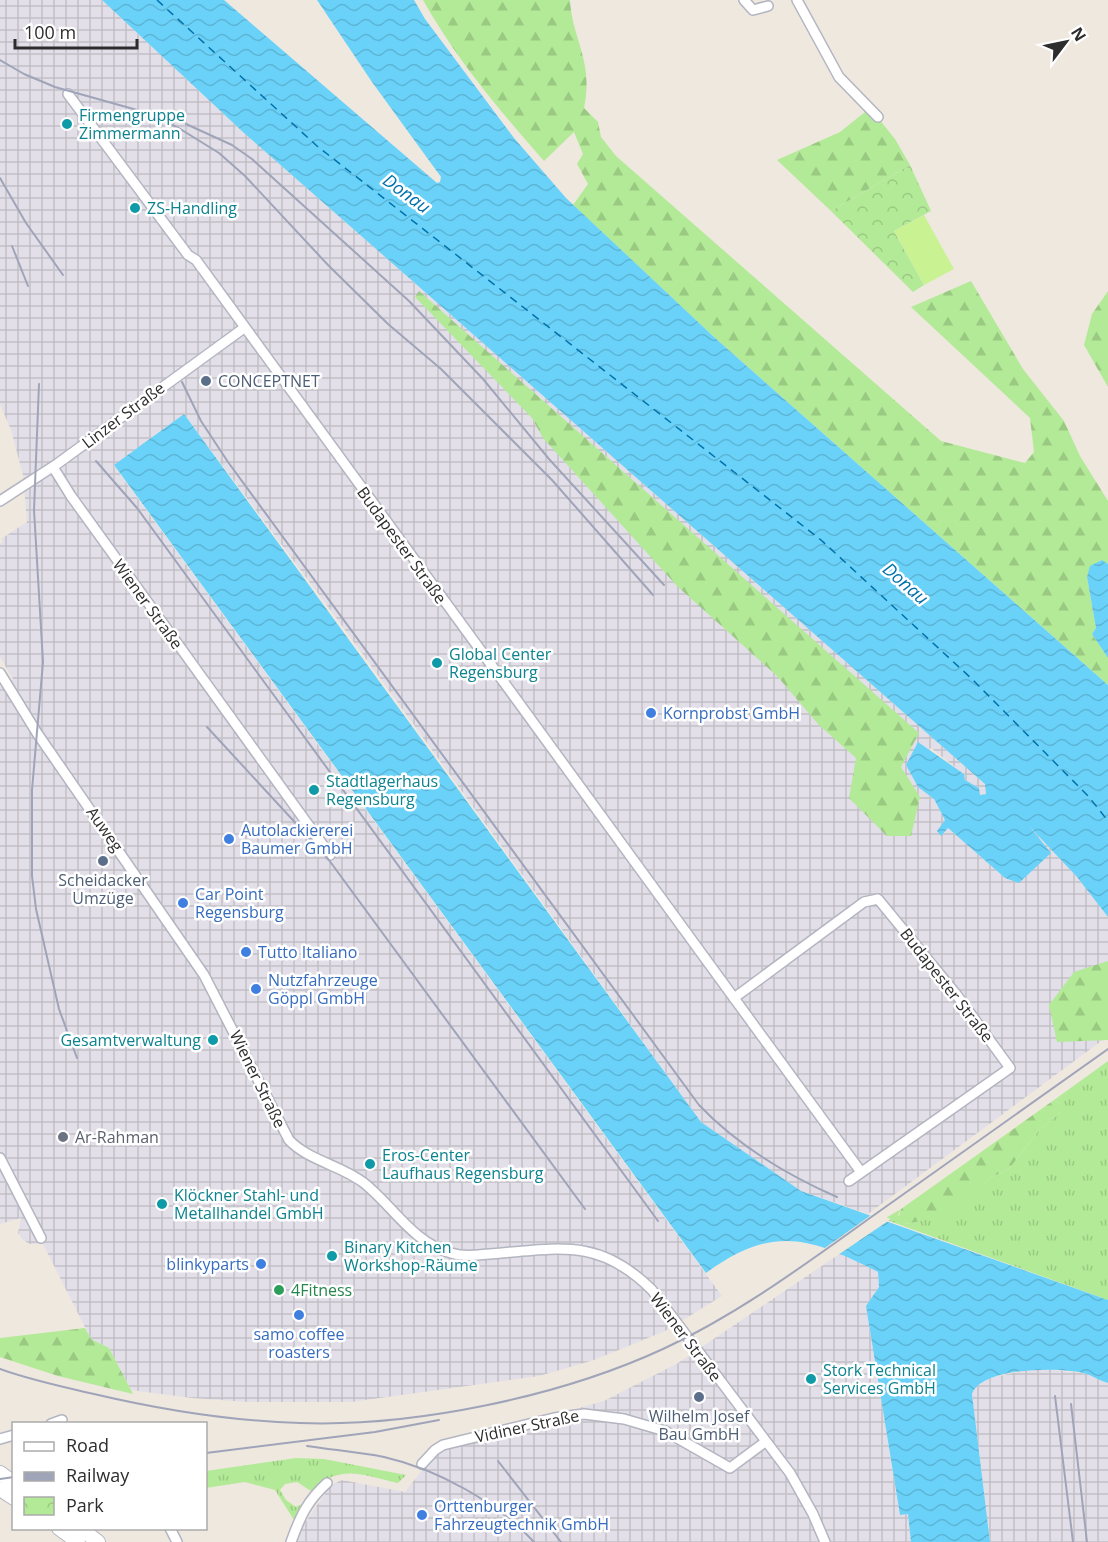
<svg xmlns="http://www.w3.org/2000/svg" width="1108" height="1542" viewBox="0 0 1108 1542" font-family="'Open Sans',sans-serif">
  <defs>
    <pattern id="industrial-grid" width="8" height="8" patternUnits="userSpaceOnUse" patternTransform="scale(1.5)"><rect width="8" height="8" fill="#e2dfe8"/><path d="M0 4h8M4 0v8" fill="none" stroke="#c2c0c7"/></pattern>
    <pattern id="grass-tufts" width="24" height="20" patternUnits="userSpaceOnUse" patternTransform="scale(1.5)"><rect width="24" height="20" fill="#b3ea97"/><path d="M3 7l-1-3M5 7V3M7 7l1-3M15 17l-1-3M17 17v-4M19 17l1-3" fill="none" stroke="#9ac982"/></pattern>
    <pattern id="forest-firs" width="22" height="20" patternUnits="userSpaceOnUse" patternTransform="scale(1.5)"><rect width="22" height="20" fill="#b3ea97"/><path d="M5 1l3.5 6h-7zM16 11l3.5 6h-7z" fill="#9ac982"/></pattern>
    <pattern id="park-crowns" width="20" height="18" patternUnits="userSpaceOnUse" patternTransform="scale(1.5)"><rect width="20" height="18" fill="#b3ea97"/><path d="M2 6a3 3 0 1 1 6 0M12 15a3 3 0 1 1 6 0" fill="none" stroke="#9ac982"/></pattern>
    <pattern id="water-waves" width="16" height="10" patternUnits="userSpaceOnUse" patternTransform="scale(1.5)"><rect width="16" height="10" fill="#6ad2f9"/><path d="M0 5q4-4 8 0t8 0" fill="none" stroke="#5cb5d6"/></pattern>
  </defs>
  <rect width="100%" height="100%" fill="#efe8df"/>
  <!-- industrial -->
  <g fill="url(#industrial-grid)">
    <polygon points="0,0 102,0 244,133 985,784 986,794 980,795 979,788 965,780 964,774 931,748 906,765 918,787 934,799 945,820 940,835 948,828 1005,878 1030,827 1077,877 1108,917 1108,1036 868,1214 801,1191 701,1122 340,623 184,414 114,466 722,1296 665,1331 594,1360 539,1376 351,1402 248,1402 192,1398 131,1390 109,1348 91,1339 43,1244 30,1244 23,1240 18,1233 21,1218 0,1224 0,687 13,679 0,657 0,544 3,542 1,539 27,522 23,475 11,430 0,404"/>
    <polygon points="841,1253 878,1272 879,1287 866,1306 900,1515 908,1514 911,1542 296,1542 300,1530 331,1485 342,1480 405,1492 440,1447 604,1401 678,1363"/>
    <polygon points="1049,1369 1088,1374 1108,1383 1108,1542 990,1542 972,1394 974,1387 982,1380 1025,1370"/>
  </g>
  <!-- grass -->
  <g fill="url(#grass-tufts)">
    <polygon points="1108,1061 1108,1300 884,1219 901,1209 898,1215 906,1224 945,1215 992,1177 1009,1169 1040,1129 1061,1112 1061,1104 1054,1100"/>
    <path d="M296,1458l28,1 82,16 -8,8c-36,-8 -57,-20 -87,8l-14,-9 -12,2 -5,6 6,10 10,7 5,-3 -7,16 -19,-30 -30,-8 -39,6v-17z"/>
  </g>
  <!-- forest -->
  <g fill="url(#forest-firs)">
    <path d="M423,0h147c2,39 24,61 14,108l14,14 3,15 15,19 325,285 84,22 9,-11 -4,-34 -119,-111 60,-26 52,88 41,52 16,35 28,45v63l-7,-4 -14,17 9,51 -4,6 16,24v27l-394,-348 -141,-132 15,-21 -11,-20 6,-10 -9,-22 -30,29c-44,-50 -88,-102 -121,-161z"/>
    <polygon points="870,108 895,139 910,165 831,211 777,160 840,132"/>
    <polygon points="419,291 919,733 901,767 920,797 911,836 887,836 849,798 856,758 819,725 777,676 677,586 543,438 532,418 415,297"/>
    <polygon points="1108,291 1108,387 1084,345 1092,314"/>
    <polygon points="1108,961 1108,1040 1057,1042 1049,1005 1074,972"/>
    <polygon points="1054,1100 1061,1104 1061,1112 1040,1129 1009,1169 992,1177 945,1216 906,1224 898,1219 901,1209"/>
    <polygon points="85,1328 91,1339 109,1348 133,1394 58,1376 0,1357 0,1338"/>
  </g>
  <!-- park -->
  <polygon fill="url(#park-crowns)" points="910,165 931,211 894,231 924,285 913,292 831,211"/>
  <!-- pitch -->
  <polygon fill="#c9f292" points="924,215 954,269 924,285 894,231"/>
  <!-- water -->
  <g fill="url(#water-waves)">
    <polygon points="102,0 224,0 437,183 440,182 441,177 372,82 317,0 414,0 425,19 514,138 566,198 714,337 1108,685 1108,917 1077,877 1030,827 1051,853 1019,883 1005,878 948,828 941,836 937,831 945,820 934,799 918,787 906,765 918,742 964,774 965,780 979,788 980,795 986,794 985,784 244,133"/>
    <path d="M184,414l517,708 100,69 307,109v83c-8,-2 -15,-7 -21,-9 -25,-8 -106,-7 -115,20l18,148h-79l-3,-28 -8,1 -34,-209 13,-19 -1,-15c-69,-36 -106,-47 -172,1l-592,-808z"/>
    <polygon points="1102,560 1108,564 1108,658 1092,634 1096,628 1087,577 1090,566"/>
  </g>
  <!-- pier -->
  <polygon fill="#efe8df" points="874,1213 891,1219 838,1255 822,1250"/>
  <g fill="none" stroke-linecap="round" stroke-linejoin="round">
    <!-- ferry -->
    <polyline stroke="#0271ac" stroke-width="1.5" stroke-dasharray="8 6" stroke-linecap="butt" points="157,0 317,146 821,540 972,679 1089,797 1108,821"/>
    <!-- minor casing -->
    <g stroke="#b3b5c1" stroke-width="12">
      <g id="minor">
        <polyline points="744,0 753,10 768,6"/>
        <polyline points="797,0 839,77 878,117"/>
        <polyline points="68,94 188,255 196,260 734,998 864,902 878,899 956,994 1010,1068 849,1181"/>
        <polyline points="53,467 71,496 330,855"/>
        <polyline points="0,501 57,464 244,328"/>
        <path d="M0,673l37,60 167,242 85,165c20,21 52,25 75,43 29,23 49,60 87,70 16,5 34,1 50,0 64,-6 102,-12 151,37l138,183 23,41 12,28"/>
        <polyline points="734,998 861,1172"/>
        <polyline points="0,1158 41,1238"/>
        <polyline points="51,1424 62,1420"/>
        <polyline points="0,1439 14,1435"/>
        <polyline points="422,1464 435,1450 443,1445 554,1418 584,1414 624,1419 665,1431 730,1468 765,1442"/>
        <polyline points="170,1528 177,1542"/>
        <path d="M291,1542c9,-25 16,-41 36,-59"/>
      </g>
    </g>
    <!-- secondary casing -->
    <g stroke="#b3b5c1" stroke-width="16">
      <g id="secondary">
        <polyline points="0,1473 14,1483"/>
        <polyline points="0,1489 14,1498"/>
        <polyline points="59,1528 78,1542"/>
        <polyline points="80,1528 98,1542"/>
      </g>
    </g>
    <!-- minor -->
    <use href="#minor" stroke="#fff" stroke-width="9"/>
    <!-- secondary -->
    <use href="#secondary" stroke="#fff" stroke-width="14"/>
    <!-- rail -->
    <g stroke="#a0a4b9" stroke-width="2">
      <polyline points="0,60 24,74 55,87 137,110 177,127 219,153 245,176 328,265 388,324 441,369 552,480 653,595"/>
      <polyline points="186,124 232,145 252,159 409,301 483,379 549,459 664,585"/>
      <polyline points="0,178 26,223 63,275"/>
      <polyline points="12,246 28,286"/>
      <path d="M182,382l19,39 27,41 471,643c38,40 88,70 138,92"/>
      <polyline points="39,384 34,510 43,662 32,790 32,876 36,909 59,1009 77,1058"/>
      <polyline points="96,461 137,508 658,1221"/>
      <polyline points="207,727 326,856 585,1209"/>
      <path d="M0,1369c30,11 63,18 94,25 68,16 137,27 206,29 114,4 259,-26 363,-74 80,-37 149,-90 221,-141 74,-53 149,-106 224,-159"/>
      <polyline points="1055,1396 1073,1542"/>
      <polyline points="1071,1404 1087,1542"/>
      <path d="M307,1446c26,4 51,6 77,11 53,12 113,45 150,85"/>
      <polyline points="206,1453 375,1432 439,1420"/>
      <polyline points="498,1461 561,1542"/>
      <polyline points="0,1479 14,1477"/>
    </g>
  </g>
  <!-- markers -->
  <g fill="#0f9aa8" stroke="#fff" stroke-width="2">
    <circle cx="67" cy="124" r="6"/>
    <circle cx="135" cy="208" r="6"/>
    <circle cx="437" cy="663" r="6"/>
    <circle cx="314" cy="790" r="6"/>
    <circle cx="213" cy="1040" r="6"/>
    <circle cx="370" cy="1164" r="6"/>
    <circle cx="162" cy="1204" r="6"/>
    <circle cx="332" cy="1256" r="6"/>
    <circle cx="811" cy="1379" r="6"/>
  </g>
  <g fill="#5c6f8a" stroke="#fff" stroke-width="2">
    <circle cx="206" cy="381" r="6"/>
    <circle cx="103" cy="861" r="6"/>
    <circle cx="699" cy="1397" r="6"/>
  </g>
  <g fill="#3f7fe0" stroke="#fff" stroke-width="2">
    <circle cx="651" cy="713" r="6"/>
    <circle cx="229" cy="839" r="6"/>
    <circle cx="183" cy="903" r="6"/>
    <circle cx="246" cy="952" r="6"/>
    <circle cx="256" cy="989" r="6"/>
    <circle cx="261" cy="1264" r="6"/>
    <circle cx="299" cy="1315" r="6"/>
    <circle cx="422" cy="1515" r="6"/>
  </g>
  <circle fill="#6b7280" stroke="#fff" stroke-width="2" cx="63" cy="1137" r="6"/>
  <circle fill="#2e9e5b" stroke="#fff" stroke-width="2" cx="279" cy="1290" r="6"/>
  <g text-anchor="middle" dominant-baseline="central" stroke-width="5" stroke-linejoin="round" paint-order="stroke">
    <!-- culture labels -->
    <g font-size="16" fill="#0d838f" stroke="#fff" text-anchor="start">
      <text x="79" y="115">Firmengruppe<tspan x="79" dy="18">Zimmermann</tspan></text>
      <text x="147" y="208">ZS-Handling</text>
      <text x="449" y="654">Global Center<tspan x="449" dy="18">Regensburg</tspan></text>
      <text x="326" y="781">Stadtlagerhaus<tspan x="326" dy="18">Regensburg</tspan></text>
      <text x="201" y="1040" text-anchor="end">Gesamtverwaltung</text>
      <text x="382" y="1155">Eros-Center<tspan x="382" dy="18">Laufhaus Regensburg</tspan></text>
      <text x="174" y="1195">Klöckner Stahl- und<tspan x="174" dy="18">Metallhandel GmbH</tspan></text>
      <text x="344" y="1247">Binary Kitchen<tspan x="344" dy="18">Workshop-Räume</tspan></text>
      <text x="823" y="1370">Stork Technical<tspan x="823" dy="18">Services GmbH</tspan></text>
    </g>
    <!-- service labels -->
    <g font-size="16" fill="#4e5e75" stroke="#fff">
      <text x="218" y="381" text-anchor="start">CONCEPTNET</text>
      <text x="103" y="880">Scheidacker<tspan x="103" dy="18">Umzüge</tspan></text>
      <text x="699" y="1416">Wilhelm Josef<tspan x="699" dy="18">Bau GmbH</tspan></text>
    </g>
    <!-- street labels -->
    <g font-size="16" fill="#2d2d2d" stroke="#fff">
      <text transform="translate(123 415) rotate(-37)">Linzer Straße</text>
      <text transform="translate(402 545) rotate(54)">Budapester Straße</text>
      <text transform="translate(148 604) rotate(54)">Wiener Straße</text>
      <text transform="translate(105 829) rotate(55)">Auweg</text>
      <text transform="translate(947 985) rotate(52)">Budapester Straße</text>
      <text transform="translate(258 1079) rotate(64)">Wiener Straße</text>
      <text transform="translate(686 1337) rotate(53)">Wiener Straße</text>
      <text transform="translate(527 1426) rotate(-12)">Vidiner Straße</text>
    </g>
    <!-- shop labels -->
    <g font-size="16" fill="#366cbe" stroke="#fff" text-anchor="start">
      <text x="663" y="713">Kornprobst GmbH</text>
      <text x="241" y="830">Autolackiererei<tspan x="241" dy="18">Baumer GmbH</tspan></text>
      <text x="195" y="894">Car Point<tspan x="195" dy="18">Regensburg</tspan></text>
      <text x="258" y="952">Tutto Italiano</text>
      <text x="268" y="980">Nutzfahrzeuge<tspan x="268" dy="18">Göppl GmbH</tspan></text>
      <text x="249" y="1264" text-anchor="end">blinkyparts</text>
      <text x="299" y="1334" text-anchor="middle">samo coffee<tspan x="299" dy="18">roasters</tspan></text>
      <text x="434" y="1506">Orttenburger<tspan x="434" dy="18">Fahrzeugtechnik GmbH</tspan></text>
    </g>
    <!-- worship labels -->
    <g font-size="16" fill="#5b616d" stroke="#fff" text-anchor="start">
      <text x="75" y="1137">Ar-Rahman</text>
    </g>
    <!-- leisure labels -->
    <g font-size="16" fill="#27864d" stroke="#fff" text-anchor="start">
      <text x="291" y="1290">4Fitness</text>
    </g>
    <!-- water labels -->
    <g font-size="18" font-style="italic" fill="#0271ac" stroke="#fff">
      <text transform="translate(407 193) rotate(36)">Donau</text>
      <text transform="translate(906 583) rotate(41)">Donau</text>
    </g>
  </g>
  <!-- legend -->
  <rect x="12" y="1422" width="195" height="108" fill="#ffffff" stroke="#ababab" stroke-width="1.5"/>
  <rect x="24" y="1442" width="30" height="9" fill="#ffffff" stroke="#ababab" stroke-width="1.5"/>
  <text x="66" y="1452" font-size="18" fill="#2d2d2d">Road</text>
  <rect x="24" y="1472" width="30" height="9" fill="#a0a4b9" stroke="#ababab" stroke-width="1.5"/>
  <text x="66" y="1482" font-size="18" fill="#2d2d2d">Railway</text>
  <rect x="24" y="1497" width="30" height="18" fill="url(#park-crowns)" stroke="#ababab" stroke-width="1.5"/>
  <text x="66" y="1512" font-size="18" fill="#2d2d2d">Park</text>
  <!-- north arrow -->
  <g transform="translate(1066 42) rotate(58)" stroke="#ffffff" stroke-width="4.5" paint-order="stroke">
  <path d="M0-4.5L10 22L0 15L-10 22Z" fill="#2d2d2d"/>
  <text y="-9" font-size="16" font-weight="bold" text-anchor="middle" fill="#2d2d2d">N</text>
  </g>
  <!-- scale -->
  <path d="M15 39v9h122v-9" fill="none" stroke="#2d2d2d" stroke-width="3"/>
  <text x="24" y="39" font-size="18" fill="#2d2d2d" stroke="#ffffff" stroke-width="4.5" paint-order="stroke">100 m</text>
</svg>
